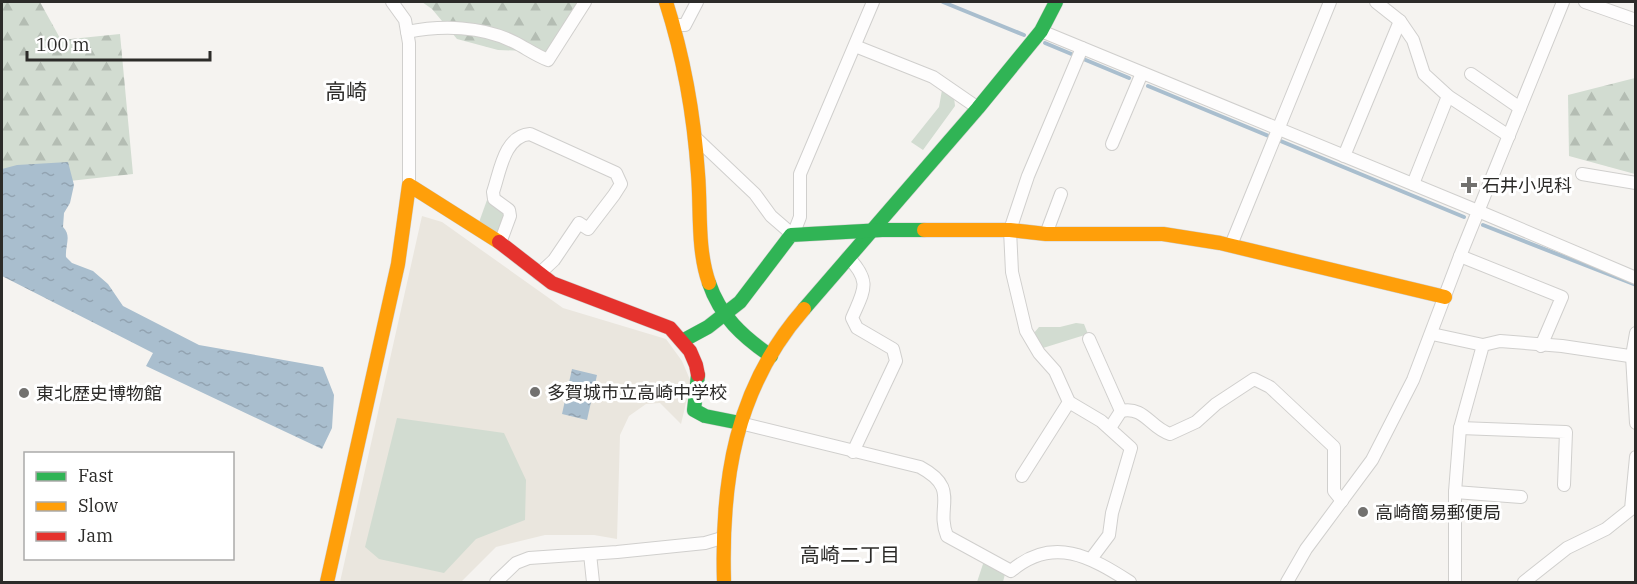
<svg xmlns="http://www.w3.org/2000/svg" width="1637" height="584" viewBox="0 0 1637 584" font-family="'IBM Plex Serif','Noto Sans JP',serif">
  <defs>
    <pattern id="forest-firs" width="22" height="20" patternUnits="userSpaceOnUse" patternTransform="scale(1.5)"><rect width="22" height="20" fill="#d2dcd1"/><path d="M5 1l3.5 6h-7zM16 11l3.5 6h-7z" fill="#b4bdb3"/></pattern>
    <pattern id="water-ripples" width="26" height="14" patternUnits="userSpaceOnUse" patternTransform="scale(1.5)"><rect width="26" height="14" fill="#a9bece"/><path d="M2 4q2-2 4 0t4 0M15 11q2-2 4 0t4 0" fill="none" stroke="#92a3b1"/></pattern>
  </defs>
  <rect width="100%" height="100%" fill="#f5f3f0"/>
  <!-- built -->
  <polygon fill="#eae6de" points="422,216 442,222 563,308 666,339 682,361 691,382 681,424 660,403 646,404 629,416 620,435 617,539 594,535 545,535 496,547 461,582 340,582"/>
  <!-- forest -->
  <g fill="url(#forest-firs)">
    <polygon points="2,2 40,2 61,40 120,34 133,174 6,188 2,174"/>
    <polygon points="422,2 576,2 576,29 554,52 498,50 457,39 432,9"/>
    <polygon points="1635,78 1635,174 1569,156 1568,95"/>
  </g>
  <!-- green -->
  <g fill="#d2dcd1">
    <polygon points="942,90 954,97 955,106 923,150 911,142 939,107"/>
    <polygon points="487,200 505,210 504,219 497,235 478,225"/>
    <polygon points="1076,323 1084,324 1088,334 1043,348 1034,333 1039,327 1060,327"/>
    <polygon points="397,418 504,433 526,480 525,520 476,539 444,573 379,559 365,547"/>
    <polygon points="984,561 1005,574 1003,582 977,582"/>
  </g>
  <!-- water -->
  <g fill="url(#water-ripples)">
    <path d="M68,162l6,23 -4,18 -6,10 -1,14c9,9 2,18 3,30l6,6 21,8 15,13 15,22 76,39 124,22 11,28 -2,33 -10,21 -176,-83 7,-13 -151,-77v-107l15,-4z"/>
    <polygon points="572,369 597,375 587,420 562,414"/>
  </g>
  <g fill="none" stroke-linecap="round" stroke-linejoin="round">
    <!-- stream -->
    <g stroke="#a9bece" stroke-width="4">
      <polyline points="943,2 1024,35"/>
      <polyline points="1045,43 1129,78"/>
      <polyline points="1148,86 1464,217"/>
      <polyline points="1483,225 1636,285"/>
    </g>
    <!-- street casing -->
    <g stroke="#d0cfcd" stroke-width="14">
      <g id="street">
        <polyline points="392,2 405,20 409,43 409,185"/>
        <polyline points="1376,2 1400,21 1413,40 1424,74 1448,96 1509,136"/>
        <polyline points="1585,2 1636,20"/>
        <polyline points="675,25 685,25 697,2"/>
        <polyline points="1041,31 1478,211 1636,278"/>
        <path d="M407,32c35,-7 75,-6 107,10 12,6 21,13 34,18l37,-58"/>
        <polyline points="855,46 933,77 978,108"/>
        <polyline points="1082,48 1028,176 1010,230 1012,272 1026,331 1039,353 1055,371 1069,402 1101,421 1131,448 1112,513 1109,535 1091,559"/>
        <polyline points="1471,74 1520,108"/>
        <polyline points="696,138 755,194 771,216 793,235 800,217 800,174 873,2"/>
        <polyline points="1112,144 1142,73"/>
        <polyline points="1344,156 1400,21"/>
        <polyline points="1582,174 1636,183"/>
        <polyline points="1413,184 1448,96"/>
        <polyline points="1046,234 1061,194"/>
        <path d="M500,243l10,-27 -1,-6 -15,-11 -1,-7c7,-20 11,-56 37,-58l86,39 5,11 -7,11 -26,34 -9,-6 -25,37 -15,14"/>
        <polyline points="1231,245 1330,2"/>
        <polyline points="1460,256 1562,297 1541,346"/>
        <path d="M848,257c24,25 16,33 4,61l5,10 36,21 3,12 -43,91"/>
        <polyline points="1636,333 1632,356 1636,423"/>
        <polyline points="1432,334 1483,345 1500,341 1562,346 1636,357"/>
        <polyline points="1089,339 1121,411 1110,428"/>
        <path d="M1121,411c24,-5 29,17 49,23l26,-12 20,-18 38,-25 16,8 64,60v44l8,10"/>
        <path d="M740,423l180,44c41,22 15,39 27,69l64,35c42,-36 80,-14 119,11"/>
        <polyline points="1460,428 1566,432 1564,485"/>
        <polyline points="1022,476 1069,402"/>
        <polyline points="1455,492 1521,497"/>
        <polyline points="590,554 593,582"/>
        <polyline points="496,582 516,563 529,558 617,552 705,543 722,538"/>
        <polyline points="1287,582 1306,549 1372,460 1413,380 1460,256 1563,2"/>
        <polyline points="1455,582 1455,492 1460,428 1483,345"/>
        <polyline points="1524,582 1567,548 1606,529 1631,509 1636,457"/>
      </g>
    </g>
    <!-- fast casing -->
    <g stroke="#d0cfcd" stroke-width="15">
      <g id="fast">
        <path d="M709,283c11,33 34,54 62,73"/>
        <polyline points="804,309 978,108 1041,31 1056,2"/>
        <polyline points="684,340 708,327 740,302 791,235 882,230 924,230"/>
        <polyline points="698,375 694,410 705,416 740,423"/>
      </g>
    </g>
    <!-- slow casing -->
    <g stroke="#d0cfcd" stroke-width="15">
      <g id="slow">
        <path d="M666,2c18,56 28,113 32,172 3,36 -1,75 11,109"/>
        <polyline points="924,230 1010,230 1046,234 1163,234 1220,243 1445,297"/>
        <polyline points="327,582 398,264 409,185 499,242"/>
        <path d="M724,582c-3,-102 11,-194 80,-273"/>
      </g>
    </g>
    <!-- jam casing -->
    <g stroke="#d0cfcd" stroke-width="15">
      <polyline id="jam" points="499,242 552,283 670,328 690,351 696,365 698,375"/>
    </g>
    <!-- street -->
    <use href="#street" stroke="#fefdfd" stroke-width="12"/>
    <!-- fast -->
    <use href="#fast" stroke="#30b455" stroke-width="14"/>
    <!-- slow -->
    <use href="#slow" stroke="#ff9f0a" stroke-width="14"/>
    <!-- jam -->
    <use href="#jam" stroke="#e5322d" stroke-width="14"/>
  </g>
  <!-- markers -->
  <g fill="#72716f" stroke="#fff" stroke-width="2">
    <path d="M1466 176h6v6h6v6h-6v6h-6v-6h-6v-6h6z"/>
    <circle cx="535" cy="392" r="6"/>
    <circle cx="24" cy="393" r="6"/>
    <circle cx="1363" cy="512" r="6"/>
  </g>
  <g text-anchor="middle" dominant-baseline="central" stroke-width="6" stroke-linejoin="round" paint-order="stroke">
    <!-- poi labels -->
    <g font-size="18" fill="#2c2b29" stroke="#fff" text-anchor="start">
      <text x="1482" y="185">石井小児科</text>
      <text x="547" y="392">多賀城市立高崎中学校</text>
      <text x="36" y="393">東北歴史博物館</text>
      <text x="1375" y="512">高崎簡易郵便局</text>
    </g>
    <!-- neighbourhood labels -->
    <g font-size="20" fill="#2c2b29" stroke="#fff">
      <text x="850" y="554">高崎二丁目</text>
    </g>
    <!-- quarter labels -->
    <g font-size="21" fill="#2c2b29" stroke="#fff">
      <text x="346" y="91">高崎</text>
    </g>
  </g>
  <!-- border -->
  <rect width="1637" height="584" fill="none" stroke="#2c2b29" stroke-width="6"/>
  <!-- legend -->
  <rect x="24" y="452" width="210" height="108" fill="#ffffff" stroke="#abaaa9" stroke-width="1.5"/>
  <rect x="36" y="472" width="30" height="9" fill="#30b455" stroke="#abaaa9" stroke-width="1.5"/>
  <text x="78" y="482" font-size="18" fill="#2c2b29">Fast</text>
  <rect x="36" y="502" width="30" height="9" fill="#ff9f0a" stroke="#abaaa9" stroke-width="1.5"/>
  <text x="78" y="512" font-size="18" fill="#2c2b29">Slow</text>
  <rect x="36" y="532" width="30" height="9" fill="#e5322d" stroke="#abaaa9" stroke-width="1.5"/>
  <text x="78" y="542" font-size="18" fill="#2c2b29">Jam</text>
  <!-- scale -->
  <path d="M27 51v9h183v-9" fill="none" stroke="#2c2b29" stroke-width="3"/>
  <text x="36" y="51" font-size="18" fill="#2c2b29" stroke="#ffffff" stroke-width="4.5" paint-order="stroke">100 m</text>
</svg>
